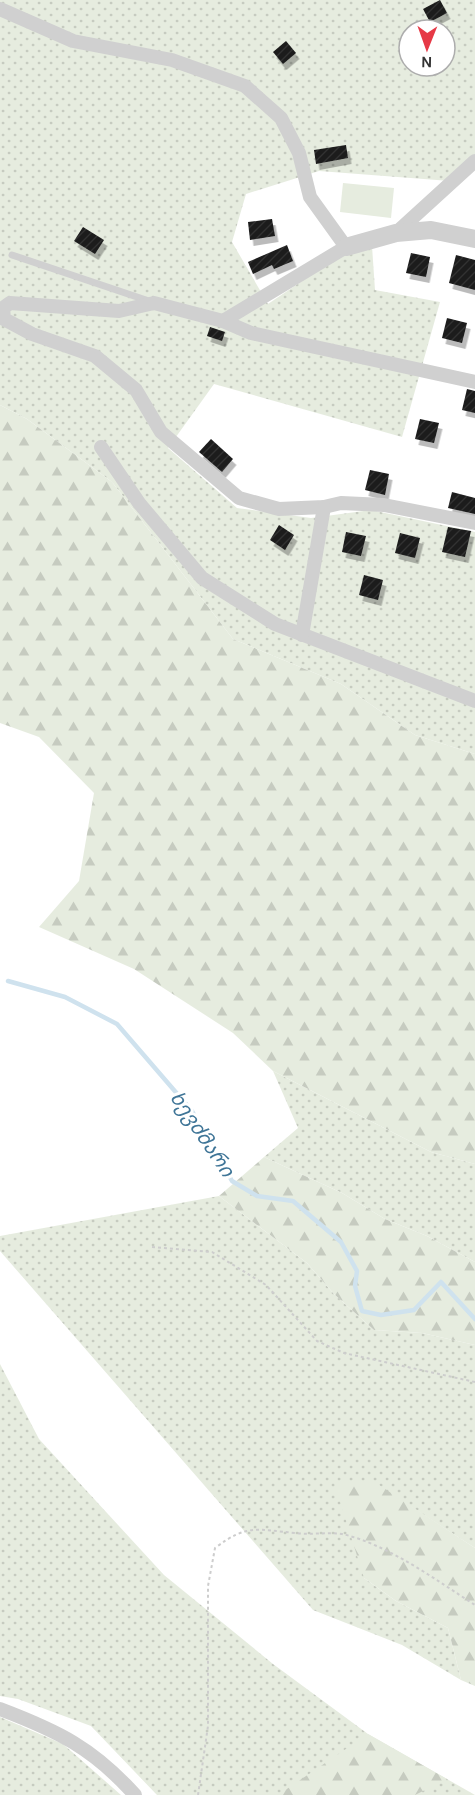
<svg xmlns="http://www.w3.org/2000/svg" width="475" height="1795" viewBox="0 0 475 1795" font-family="Karla,'Noto Sans Georgian',sans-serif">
  <defs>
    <pattern id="grass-dots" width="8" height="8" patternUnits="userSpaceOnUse" patternTransform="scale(1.5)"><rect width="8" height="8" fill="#e6ecdf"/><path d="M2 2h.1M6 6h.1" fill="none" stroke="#c6cbc0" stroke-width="1.8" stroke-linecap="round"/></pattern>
    <pattern id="forest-firs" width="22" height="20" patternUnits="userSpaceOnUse" patternTransform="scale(1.5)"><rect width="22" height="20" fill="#e6ecdf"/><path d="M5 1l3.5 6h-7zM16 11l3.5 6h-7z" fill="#c6cbc0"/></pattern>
    <pattern id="building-hatch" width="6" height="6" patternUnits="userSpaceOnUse" patternTransform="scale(1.5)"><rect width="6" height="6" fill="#1a1a1a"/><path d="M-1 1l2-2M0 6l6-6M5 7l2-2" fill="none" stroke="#333"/></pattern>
    <filter id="shadow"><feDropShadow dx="3.5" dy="6" stdDeviation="0" flood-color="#0004"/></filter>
  </defs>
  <rect width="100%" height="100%" fill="#fff"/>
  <!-- grass -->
  <g fill="url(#grass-dots)" fill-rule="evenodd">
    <path d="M0,0h475v156l-25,25 -131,-10 -73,23 -14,48 36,62 77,-52 27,-6 3,44 65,12 -38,135 -188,-53 -46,64 69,60 74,10 60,-8 104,22v222l-60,-19 -74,-51 -108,-45 -121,-157 -85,-63 -27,-14zM409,30h36v36h-36z"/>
    <polygon points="273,1071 431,1152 475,1164 475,1262 427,1236 385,1219 342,1193 264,1157 298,1128"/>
    <polygon points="219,1196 307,1263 334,1294 374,1330 422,1333 475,1345 475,1548 376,1484 364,1578 396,1601 448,1628 461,1680 402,1645 313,1610 0,1251 0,1236"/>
    <polygon points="0,1364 39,1439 164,1575 273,1664 368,1734 475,1795 157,1795 91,1726 18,1699 0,1696"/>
    <polygon points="0,1717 63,1744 121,1795 0,1795"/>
  </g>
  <!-- forest -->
  <g fill="url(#forest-firs)">
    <polygon points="0,405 27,419 112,482 233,639 341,684 415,735 475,754 475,1164 431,1152 273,1071 233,1033 134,969 39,927 79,881 94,793 39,737 0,723"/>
    <polygon points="264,1157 342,1193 385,1219 427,1236 475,1262 475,1345 422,1333 374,1330 334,1294 307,1263 219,1196"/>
    <polygon points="334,1482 376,1483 475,1548 475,1686 461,1680 448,1628 396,1601 364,1578"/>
    <polygon points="368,1734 447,1779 415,1795 278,1795"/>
  </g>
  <!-- park -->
  <polygon fill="#e6ecdf" points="343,183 394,188 391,218 340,212"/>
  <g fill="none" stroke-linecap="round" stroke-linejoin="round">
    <!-- stream -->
    <polyline stroke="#cfe2ee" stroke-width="4.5" points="8,981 65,997 117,1024 192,1111 232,1181 257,1196 293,1201 341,1242 357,1271 355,1286 362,1311 381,1315 414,1310 441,1282 475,1319"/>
  </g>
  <!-- building -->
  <g fill="url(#building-hatch)" filter="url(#shadow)">
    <polygon points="440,0 447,13 430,22 423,9"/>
    <polygon points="286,41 296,53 283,64 273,52"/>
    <polygon points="346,145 348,158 316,164 314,150"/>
    <polygon points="272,219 275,236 250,240 248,222"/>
    <polygon points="83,227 104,240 95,254 74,241"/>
    <polygon points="287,245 293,261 274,269 272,265 253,274 248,262"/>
    <polygon points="411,253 430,257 426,277 406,273"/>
    <polygon points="456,255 475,260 475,290 449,283"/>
    <polygon points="447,318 467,323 462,343 442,338"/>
    <polygon points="210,327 225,332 222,341 207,336"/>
    <polygon points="467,389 475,391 475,413 462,410"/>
    <polygon points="420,419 439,423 434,443 415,439"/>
    <polygon points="211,439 233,459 222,472 199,452"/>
    <polygon points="370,470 389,474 385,495 365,490"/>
    <polygon points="452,492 475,498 475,514 448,508"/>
    <polygon points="279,525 294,535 285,550 270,540"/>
    <polygon points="448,527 471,531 465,557 442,552"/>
    <polygon points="346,532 366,536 361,556 342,552"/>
    <polygon points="400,533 420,538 415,558 395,553"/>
    <polygon points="364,575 383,580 378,600 359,595"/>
  </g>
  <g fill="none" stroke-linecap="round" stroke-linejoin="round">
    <!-- path -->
    <g stroke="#cdcdcd" stroke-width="2" stroke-dasharray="3 3" stroke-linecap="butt">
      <polyline points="152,1247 212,1252 266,1285 317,1341 344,1353 475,1382"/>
      <path d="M198,1795l10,-69v-140l7,-38c33,-25 42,-18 81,-15 15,2 31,-1 46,1 45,10 94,46 133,71"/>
    </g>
    <!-- service -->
    <polyline stroke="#d0d0d0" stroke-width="7" points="12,255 149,301"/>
    <!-- minor -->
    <g stroke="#d0d0d0" stroke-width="14">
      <polyline points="0,9 73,41 172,60 245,86 281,118 299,153 310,197 346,247 223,321"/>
      <polyline points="396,233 475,161"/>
      <polyline points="475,382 251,333 223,321 154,303 119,311 10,303 3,308 4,319 32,334 95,356 136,390 161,432 239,498 279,509 324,507 341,503 384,505 475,523"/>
      <polyline points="101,447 139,503 202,578 275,624 475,701"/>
      <polyline points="302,635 324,507"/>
      <path d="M0,1709c58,22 93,39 135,86"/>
    </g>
    <!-- tertiary -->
    <polyline stroke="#d0d0d0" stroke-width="18" points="346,247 396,233 431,230 475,239"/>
  </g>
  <g text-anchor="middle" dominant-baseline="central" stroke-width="6" stroke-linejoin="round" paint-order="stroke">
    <!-- water labels -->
    <g font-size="20" font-style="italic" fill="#3f7597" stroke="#fff">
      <text transform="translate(202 1134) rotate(56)">ხევძმარი</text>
    </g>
  </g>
  <!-- north arrow -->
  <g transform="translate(427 48) rotate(181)"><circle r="28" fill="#ffffff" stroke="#adadad" stroke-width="1.5"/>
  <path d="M0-4.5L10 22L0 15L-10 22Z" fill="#e63946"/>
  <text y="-9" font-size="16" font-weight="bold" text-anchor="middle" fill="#333333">N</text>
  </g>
</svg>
